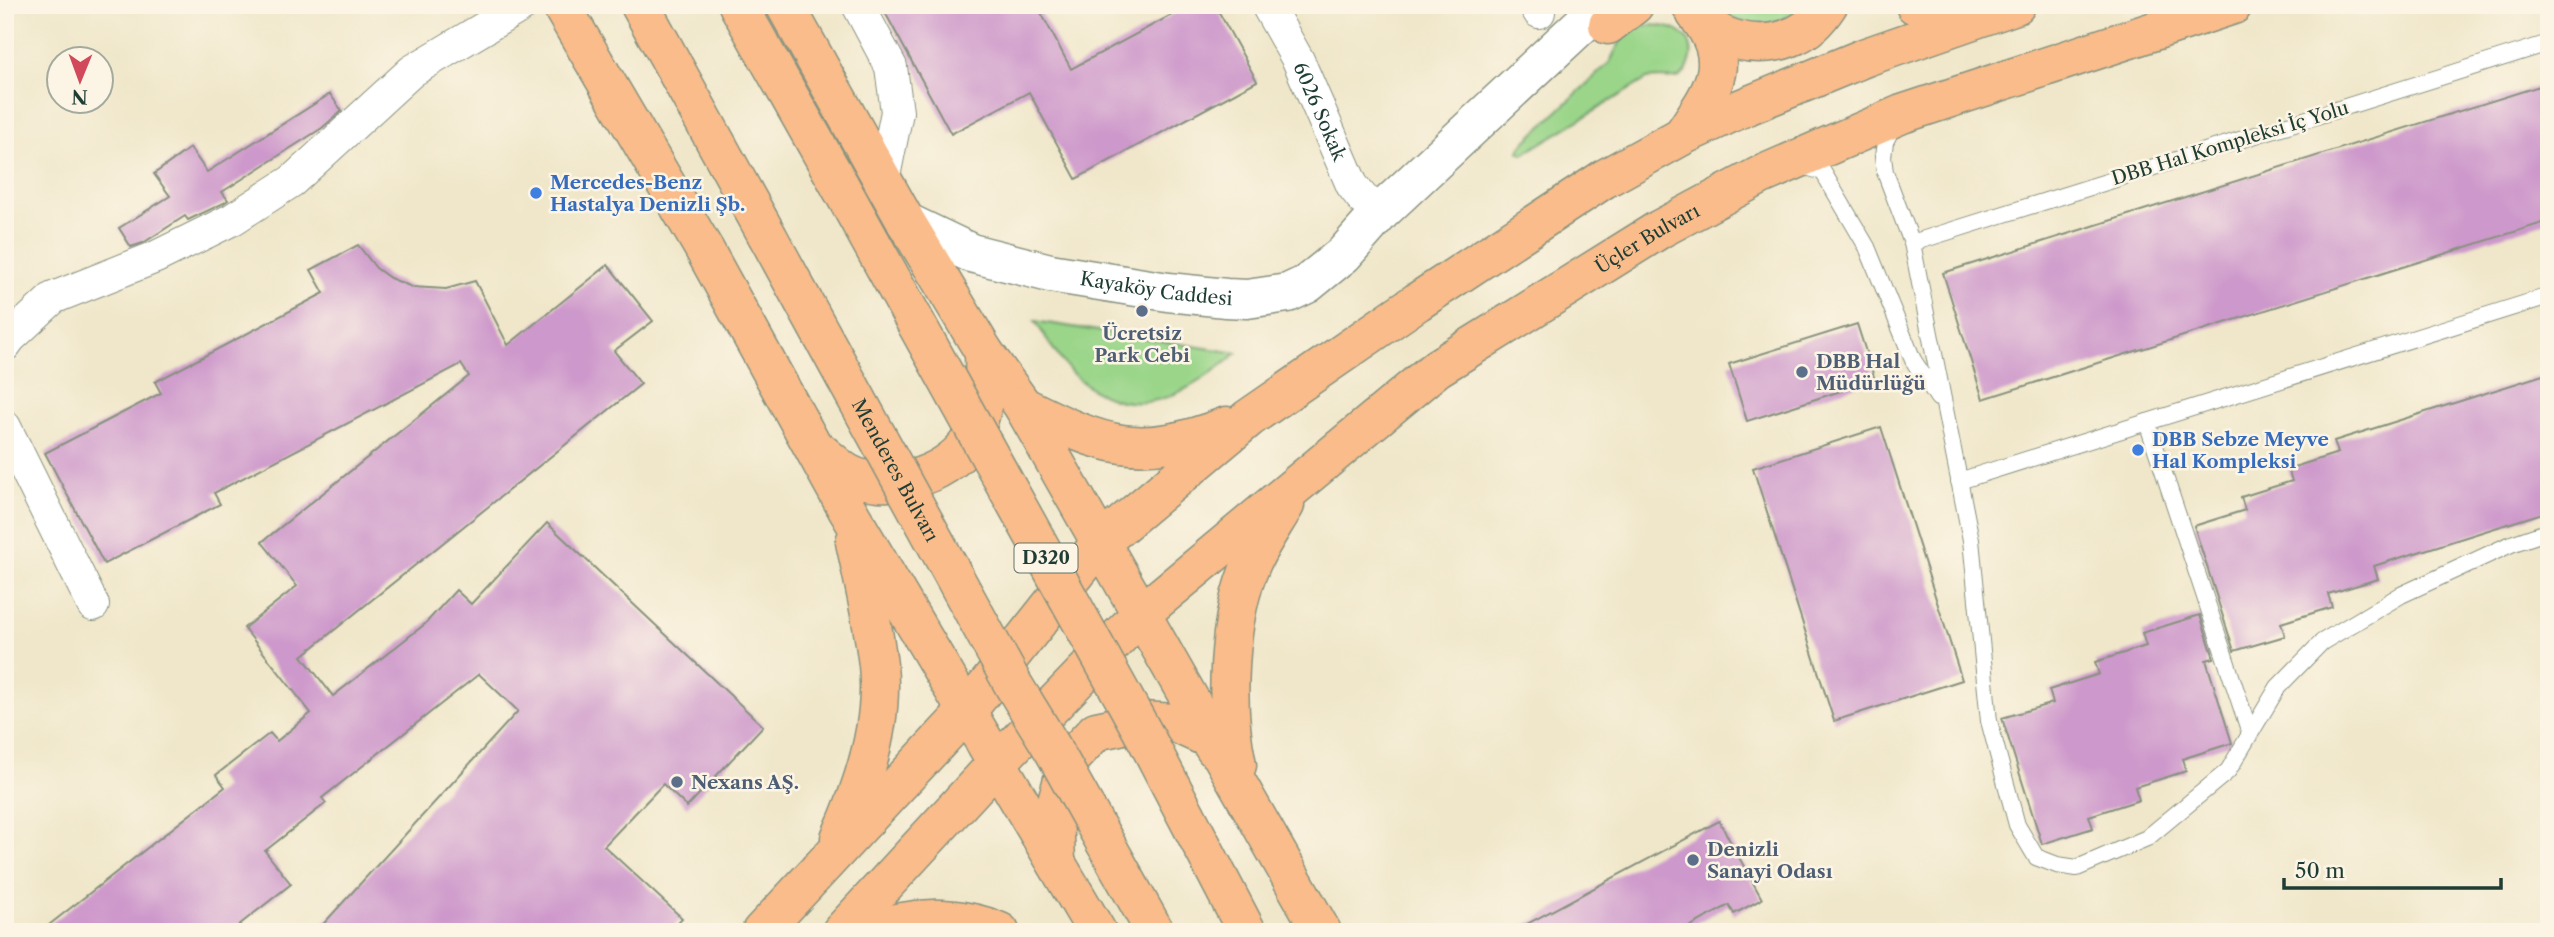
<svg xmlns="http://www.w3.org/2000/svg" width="2554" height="937" viewBox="0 0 2554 937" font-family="'Libre Caslon Text',serif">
  <rect width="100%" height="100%" fill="#fcf5e5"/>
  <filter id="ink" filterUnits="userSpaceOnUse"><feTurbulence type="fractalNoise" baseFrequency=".0143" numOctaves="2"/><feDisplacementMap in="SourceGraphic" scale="14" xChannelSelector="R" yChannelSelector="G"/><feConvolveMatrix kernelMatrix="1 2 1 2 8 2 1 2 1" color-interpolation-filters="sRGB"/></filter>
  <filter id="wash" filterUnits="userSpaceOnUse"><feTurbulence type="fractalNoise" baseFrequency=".00686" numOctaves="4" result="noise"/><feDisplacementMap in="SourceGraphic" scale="28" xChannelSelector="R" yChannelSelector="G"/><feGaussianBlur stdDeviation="1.57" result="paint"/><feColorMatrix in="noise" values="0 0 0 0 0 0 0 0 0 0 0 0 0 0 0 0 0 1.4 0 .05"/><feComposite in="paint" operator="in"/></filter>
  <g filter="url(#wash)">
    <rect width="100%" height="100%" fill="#f0e7ca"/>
    <!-- green -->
    <g fill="#9ad589" stroke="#5c895e" stroke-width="2">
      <path d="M1714,5h88c-22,25 -65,25 -88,0z"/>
      <path d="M1649,25c20,0 46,7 42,33 -2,7 -4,15 -11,19 -5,3 -23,0 -33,2l-124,75 -4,-2 2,-6 89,-84c9,-20 15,-34 39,-37z"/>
      <path d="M1035,321l202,32c-51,42 -105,76 -164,21 -15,-15 -26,-35 -38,-53z"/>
    </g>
    <g id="blocks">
      <!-- building -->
      <g fill="#cd98cb">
        <polygon points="881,5 1037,5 1071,69 1190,5 1215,5 1257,81 1076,179 1029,92 951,134"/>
        <polygon points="2549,83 2549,221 1983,399 1943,273"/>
        <polygon points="330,94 342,111 322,128 222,192 228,200 224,203 188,220 185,216 143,243 131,247 119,228 170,196 154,174 190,148 207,172"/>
        <polygon points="358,245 376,268 390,278 412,287 446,289 475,281 508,345 608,265 653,321 614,351 641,384 302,656 333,696 425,624 456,590 471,604 547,523 763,726 687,807 663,784 604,846 682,918 669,932 316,932 518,711 479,674 322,798 326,803 265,851 291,884 230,932 40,932 225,787 216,775 270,733 277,741 311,713 244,628 297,586 262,542 469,376 461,364 214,493 220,504 104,564 45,453 161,393 155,382 324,293 311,270"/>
        <polygon points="1857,324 1875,380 1747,421 1729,364"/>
        <polygon points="2549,373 2549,511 2374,566 2378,579 2328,594 2332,607 2281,623 2285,636 2234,651 2194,526 2245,510 2241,497 2292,481 2288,469 2338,453 2334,441"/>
        <polygon points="1881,427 1962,680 1834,721 1753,468"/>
        <polygon points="2200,615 2214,658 2206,660 2232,743 2182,759 2186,771 2135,787 2139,800 2089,816 2093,828 2042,844 2002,718 2053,703 2049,690 2099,674 2095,662 2146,646 2142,633"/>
        <polygon points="1719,821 1762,899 1734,914 1729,905 1680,932 1512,932"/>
      </g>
    </g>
  </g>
  <g filter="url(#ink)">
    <use href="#blocks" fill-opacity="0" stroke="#88927f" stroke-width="2"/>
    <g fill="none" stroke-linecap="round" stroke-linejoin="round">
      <!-- service casing -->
      <g stroke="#88927f" stroke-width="18">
        <g id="service">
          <polyline points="1894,124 1885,142 1883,157 1885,172 1912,243 1971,540 1989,721 2017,825 2036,857 2057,865 2077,868 2147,838 2228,771 2278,687 2322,642 2401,595 2511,544 2549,531"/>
          <polyline points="1800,165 1823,172 1867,247 1913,360 1938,398"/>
          <polyline points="1912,243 2549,43"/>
          <polyline points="2147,422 2250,733"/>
          <polyline points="1959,481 2549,296"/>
        </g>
      </g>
      <!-- minor casing -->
      <g stroke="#88927f" stroke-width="34">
        <g id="minor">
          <polyline points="858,5 891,67 897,112 883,181"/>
          <path id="s1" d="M1267,5l31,55 54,125 11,14 19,12"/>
          <polyline points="1535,5 1539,12"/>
          <polyline points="5,345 10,338 53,298 156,257 233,219 292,181 412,71 523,5"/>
          <polyline points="5,427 93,605"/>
        </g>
      </g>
      <!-- tertiary casing -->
      <g stroke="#88927f" stroke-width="41">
        <g id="tertiary">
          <path id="s2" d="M906,222l65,31 79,20 118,19 58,6 21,1 41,-6 19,-9 37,-30 38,-43 212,-198"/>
        </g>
      </g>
      <!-- primary casing -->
      <g stroke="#88927f" stroke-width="41">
        <g id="primary">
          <polyline points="561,5 704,249 847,509 1097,932"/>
          <polyline points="640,5 767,235"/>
          <polyline points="738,5 840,186"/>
          <polyline points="785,5 906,222 984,352 1023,406 1322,932"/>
          <path d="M1691,5c19,37 70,47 105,30 14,-6 24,-18 32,-30"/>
          <polyline points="1915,5 1950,10 1979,10"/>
          <polyline points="1608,25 1634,5"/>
          <path d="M1682,136c30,-45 54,-73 14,-122"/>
          <path d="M1023,406c82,41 115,54 204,20"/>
          <path d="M817,449c10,8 20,18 30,24 39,21 98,4 122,-31 17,-26 16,-61 15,-90"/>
          <path d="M1237,765c-13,-59 -10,-147 15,-203 9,-20 22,-38 33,-57"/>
          <path d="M840,838c24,-53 44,-115 38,-173 -5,-41 -14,-83 -23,-123"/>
          <polyline points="1056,862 1054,812 1068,761 1096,731 1143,721 1175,723 1208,738 1215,749"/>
          <polyline points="761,932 967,711 1101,542 1249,418 1417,302 1604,179 1682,136 1742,108 1866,57 2016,5"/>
          <path id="s3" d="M841,932l155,-168 146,-151 295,-245 223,-139 101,-54 141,-61 331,-109"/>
          <path d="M867,932c43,-17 90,-18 133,0"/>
        </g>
      </g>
      <!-- service -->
      <use href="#service" stroke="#fff" stroke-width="16"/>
      <!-- minor -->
      <use href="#minor" stroke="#fff" stroke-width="32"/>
      <!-- tertiary -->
      <use href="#tertiary" stroke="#fff" stroke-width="38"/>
      <!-- primary -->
      <use href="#primary" stroke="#f9bc8a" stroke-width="38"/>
      <!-- primary-bridge casing -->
      <g stroke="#88927f" stroke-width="41" stroke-linecap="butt">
        <g id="primary-bridge">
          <polyline points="840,186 1147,740 1247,932"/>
          <path id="s4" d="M767,235l247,451 40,65 101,181"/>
        </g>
      </g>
      <!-- primary-bridge -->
      <use href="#primary-bridge" stroke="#f9bc8a" stroke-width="38"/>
    </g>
  </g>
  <!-- markers -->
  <g fill="#3f7fe0" stroke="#fcf5e5" stroke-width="2.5">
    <circle cx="536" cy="193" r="7"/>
    <circle cx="2138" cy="450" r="7"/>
  </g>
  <g fill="#5c6f8a" stroke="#fcf5e5" stroke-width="2.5">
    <circle cx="1142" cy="311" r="7"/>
    <circle cx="1802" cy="372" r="7"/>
    <circle cx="677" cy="782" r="7"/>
    <circle cx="1693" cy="860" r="7"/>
  </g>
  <g text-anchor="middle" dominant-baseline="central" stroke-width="5" stroke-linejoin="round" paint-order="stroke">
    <!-- shield labels -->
    <rect fill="#fcf5e5" stroke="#617469" stroke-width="2" x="1014.5" y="543.5" width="63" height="29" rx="5"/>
    <g font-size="18" font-weight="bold" fill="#1f3d34">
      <text x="1046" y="558">D320</text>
    </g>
    <!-- street labels -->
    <g font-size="19" fill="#1f3d34" stroke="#fcf5e5">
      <text stroke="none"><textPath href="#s1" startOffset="119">6026 Sokak</textPath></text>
      <text transform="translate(2230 143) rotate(-17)">DBB Hal Kompleksi İç Yolu</text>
      <text stroke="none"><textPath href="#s3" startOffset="1069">Üçler Bulvarı</textPath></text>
      <text stroke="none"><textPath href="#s2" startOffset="261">Kayaköy Caddesi</textPath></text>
      <text stroke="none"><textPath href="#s4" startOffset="268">Menderes Bulvarı</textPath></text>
    </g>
    <!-- shop labels -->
    <g font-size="19" font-weight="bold" fill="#366cbe" stroke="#fcf5e5" text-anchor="start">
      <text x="550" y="182">Mercedes-Benz<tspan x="550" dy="22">Hastalya Denizli Şb.</tspan></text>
      <text x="2152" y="439">DBB Sebze Meyve<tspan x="2152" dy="22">Hal Kompleksi</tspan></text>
    </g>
    <!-- service labels -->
    <g font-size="19" font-weight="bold" fill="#4e5e75" stroke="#fcf5e5" text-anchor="start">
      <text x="1142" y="333" text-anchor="middle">Ücretsiz<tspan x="1142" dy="22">Park Cebi</tspan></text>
      <text x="1816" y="361">DBB Hal<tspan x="1816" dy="22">Müdürlüğü</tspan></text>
      <text x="691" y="782">Nexans AŞ.</text>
      <text x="1707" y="849">Denizli<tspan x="1707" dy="22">Sanayi Odası</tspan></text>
    </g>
  </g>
  <!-- margin -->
  <rect width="2554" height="937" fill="none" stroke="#fcf5e5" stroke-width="28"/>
  <!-- north arrow -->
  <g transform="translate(80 80) rotate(181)"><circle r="33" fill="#fcf5e5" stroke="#a4ab9e" stroke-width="2"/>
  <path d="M0-5L12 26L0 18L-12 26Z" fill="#d1495b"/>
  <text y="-10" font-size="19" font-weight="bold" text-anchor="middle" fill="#1f3d34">N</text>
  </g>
  <!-- scale -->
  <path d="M2284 878v10h217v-10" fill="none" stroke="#1f3d34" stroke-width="3.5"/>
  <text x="2295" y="878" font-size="21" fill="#1f3d34" stroke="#fcf5e5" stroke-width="5" paint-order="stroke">50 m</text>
</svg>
